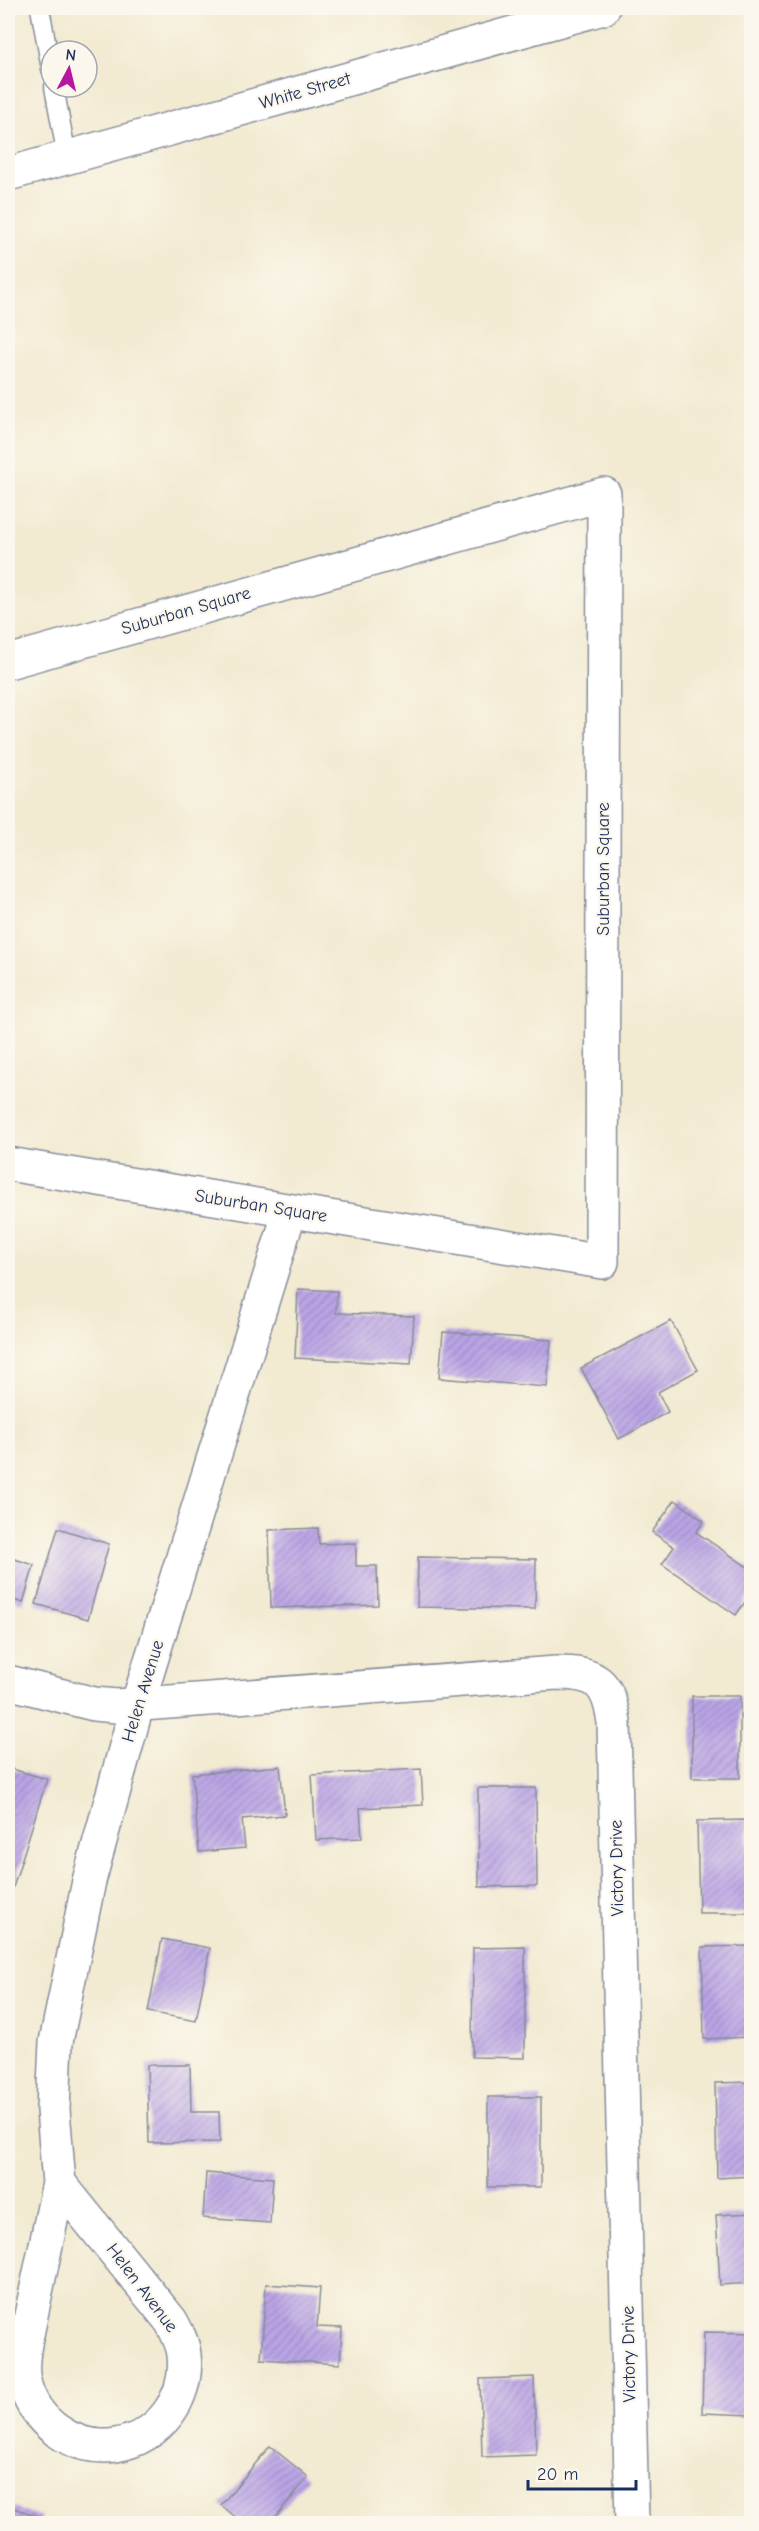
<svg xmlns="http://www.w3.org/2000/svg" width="759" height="2531" viewBox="0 0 759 2531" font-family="'Comic Neue',sans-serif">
  <defs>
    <pattern id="building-hatch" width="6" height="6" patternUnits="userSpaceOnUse" patternTransform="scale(1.5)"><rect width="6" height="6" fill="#bba5e6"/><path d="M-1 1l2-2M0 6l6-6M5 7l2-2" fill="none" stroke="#9787be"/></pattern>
  </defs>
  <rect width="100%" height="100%" fill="#fbf7ec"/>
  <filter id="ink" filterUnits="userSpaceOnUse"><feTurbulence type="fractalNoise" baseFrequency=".0167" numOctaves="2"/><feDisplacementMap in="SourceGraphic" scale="12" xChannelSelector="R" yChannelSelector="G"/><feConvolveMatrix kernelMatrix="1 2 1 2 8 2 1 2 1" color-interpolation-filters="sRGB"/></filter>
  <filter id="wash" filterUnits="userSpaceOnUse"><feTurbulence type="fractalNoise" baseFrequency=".008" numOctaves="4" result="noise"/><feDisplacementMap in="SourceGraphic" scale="24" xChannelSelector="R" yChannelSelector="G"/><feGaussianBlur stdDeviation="1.35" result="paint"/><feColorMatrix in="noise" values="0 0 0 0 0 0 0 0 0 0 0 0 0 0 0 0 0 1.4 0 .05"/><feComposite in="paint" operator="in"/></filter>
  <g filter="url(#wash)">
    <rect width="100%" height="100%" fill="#f2ead1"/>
    <g id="blocks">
      <!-- building -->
      <g fill="url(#building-hatch)">
        <polygon points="298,1289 337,1291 336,1313 414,1316 411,1364 295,1358"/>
        <polygon points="671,1321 698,1370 658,1392 668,1412 619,1439 581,1368"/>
        <polygon points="443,1332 551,1340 547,1387 439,1378"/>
        <polygon points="675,1500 704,1521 696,1532 752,1570 752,1592 736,1615 662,1564 674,1547 652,1532"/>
        <polygon points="58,1528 109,1544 88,1619 36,1604"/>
        <polygon points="318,1528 319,1544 356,1543 356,1566 377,1566 378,1605 271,1608 269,1530"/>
        <polygon points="8,1557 34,1565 23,1603 8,1598"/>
        <polygon points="418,1557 536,1559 535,1609 417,1607"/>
        <rect x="692" y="1696" width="48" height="82"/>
        <polygon points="280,1766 285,1815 242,1819 245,1848 199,1852 192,1774"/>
        <polygon points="8,1768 47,1779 11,1894 8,1893"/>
        <polygon points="421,1769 423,1805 360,1808 362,1838 316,1840 312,1775"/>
        <polygon points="478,1788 536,1788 537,1886 479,1887"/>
        <polygon points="748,1820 748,1852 752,1852 752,1913 699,1913 697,1821"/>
        <polygon points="162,1939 210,1948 196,2021 148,2012"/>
        <polygon points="752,1946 751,2037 704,2039 702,1947"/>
        <polygon points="525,1947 525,2058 472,2057 473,1948"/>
        <polygon points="147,2065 190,2065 191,2112 219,2112 220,2142 149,2143"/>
        <polygon points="752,2082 752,2176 717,2178 715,2083"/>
        <rect x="488" y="2097" width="53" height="90"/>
        <polygon points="206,2173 273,2178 270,2223 203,2218"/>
        <polygon points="752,2213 752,2283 720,2285 716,2215"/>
        <polygon points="266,2284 320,2288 317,2327 342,2328 340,2364 261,2359"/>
        <polygon points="704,2332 752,2333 752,2415 702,2413"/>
        <polygon points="534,2377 536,2455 482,2457 480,2379"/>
        <polygon points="270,2446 308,2477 270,2524 244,2524 221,2505"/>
        <polygon points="8,2506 41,2517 39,2524 8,2524"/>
      </g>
    </g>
  </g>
  <g filter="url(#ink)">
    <use href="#blocks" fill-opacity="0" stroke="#868c98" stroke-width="1.5"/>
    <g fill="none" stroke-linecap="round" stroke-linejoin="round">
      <!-- lane casing -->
      <g stroke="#868c98" stroke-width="21">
        <g id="lane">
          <polyline points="40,8 51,69"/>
          <polyline points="54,87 67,157"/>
        </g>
      </g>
      <!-- street casing -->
      <g stroke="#868c98" stroke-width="36">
        <g id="street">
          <polyline points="8,662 604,494 602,1262 8,1164"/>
          <path d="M8,1682l86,22 22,2 440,-33c41,0 52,9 58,49l18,802"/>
          <path d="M59,2183l112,138c6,11 12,22 13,34 5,43 -25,83 -68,90 -42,7 -83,-23 -92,-64 -3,-12 -1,-25 1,-37l34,-161 -6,-73 3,-68 33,-161 48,-175 153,-495"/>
        </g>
      </g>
      <!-- secondary casing -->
      <g stroke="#868c98" stroke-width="36">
        <polyline id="secondary" points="8,174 603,8"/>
      </g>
      <!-- lane -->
      <use href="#lane" stroke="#fff" stroke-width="18"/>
      <!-- street -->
      <use href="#street" stroke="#fff" stroke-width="33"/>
      <!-- secondary -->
      <use href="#secondary" stroke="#fff" stroke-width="33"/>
    </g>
  </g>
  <g text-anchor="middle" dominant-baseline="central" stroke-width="4.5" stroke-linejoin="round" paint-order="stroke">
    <!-- street labels -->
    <g font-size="18" fill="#1b2f5e" stroke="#fbf7ec">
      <text transform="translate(305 91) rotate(-16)">White Street</text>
      <text transform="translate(186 611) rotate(-16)">Suburban Square</text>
      <text transform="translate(603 869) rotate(-90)">Suburban Square</text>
      <text transform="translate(261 1206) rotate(9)">Suburban Square</text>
      <text transform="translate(143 1691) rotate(-73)">Helen Avenue</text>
      <text transform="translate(617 1868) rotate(-91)">Victory Drive</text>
      <text transform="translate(142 2288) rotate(53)">Helen Avenue</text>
      <text transform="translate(629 2354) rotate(-91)">Victory Drive</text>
    </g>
  </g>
  <!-- margin -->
  <rect width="759" height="2531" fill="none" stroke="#fbf7ec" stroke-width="30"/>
  <!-- north arrow -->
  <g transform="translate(69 69) rotate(7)"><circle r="28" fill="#fbf7ec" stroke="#a1a7b3" stroke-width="1.5"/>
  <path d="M0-4.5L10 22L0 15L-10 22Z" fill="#b5179e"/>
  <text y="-9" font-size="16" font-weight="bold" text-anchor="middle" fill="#1b2f5e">N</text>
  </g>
  <!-- scale -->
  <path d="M528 2480v9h108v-9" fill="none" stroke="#1b2f5e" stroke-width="3"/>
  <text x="537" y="2480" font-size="18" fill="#1b2f5e" stroke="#fbf7ec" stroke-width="4.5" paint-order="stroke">20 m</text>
</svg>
